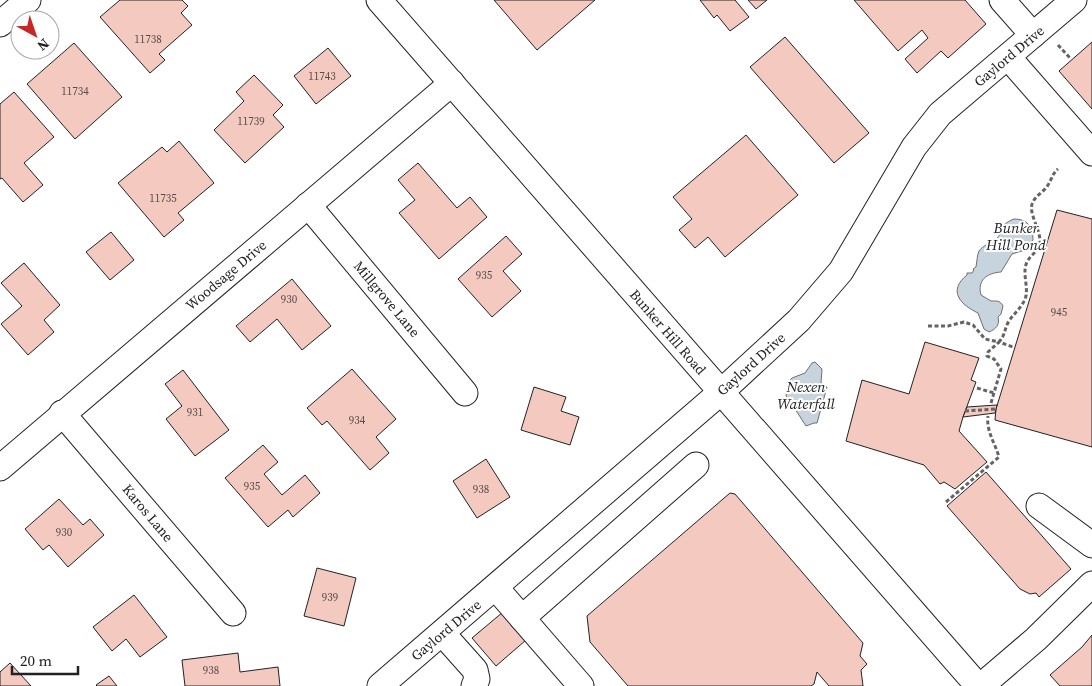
<svg xmlns="http://www.w3.org/2000/svg" width="1092" height="686" viewBox="0 0 1092 686" font-family="'Source Serif 4',serif">
  <rect width="100%" height="100%" fill="#fff"/>
  <!-- water -->
  <g fill="#c7d3dd" stroke="#6f6f6f">
    <path d="M1014,219c14,0 19,8 19,21l-8,10 -13,4 -11,18c-14,1 -24,8 -20,23l10,6c5,0 9,-1 12,5l-2,8 -3,3c2,8 -2,12 -9,15l-5,-3 -6,-16c-17,-8 -31,-22 -11,-38v-2h5l2,-3 -1,-1 3,-2c1,-5 1,-12 3,-16 4,-6 12,-7 17,-12 8,-6 0,-13 18,-20z"/>
    <polygon points="815,362 822,369 821,383 827,387 817,423 814,423 806,426 797,412 789,404 786,395 789,381 792,378 805,373 812,363"/>
  </g>
  <!-- building -->
  <g fill="#f3c9c0" stroke="#222">
    <polygon points="120,0 182,0 188,6 181,13 192,25 159,54 165,60 150,73 100,17"/>
    <polygon points="494,0 595,0 537,50"/>
    <polygon points="700,0 735,0 749,17 730,31 717,15 714,18"/>
    <polygon points="748,0 767,0 756,9"/>
    <polygon points="854,0 965,0 986,24 948,58 941,51 917,73 905,59 928,38 922,30 898,51"/>
    <polygon points="785,37 869,133 834,163 750,67"/>
    <polygon points="1092,42 1092,109 1059,71"/>
    <polygon points="74,43 122,97 75,139 27,84"/>
    <polygon points="328,48 351,76 316,104 294,76"/>
    <polygon points="254,75 283,105 273,115 284,127 245,163 214,130 244,101 236,92"/>
    <polygon points="14,92 54,137 24,163 43,185 23,202 2,178 0,179 0,104"/>
    <polygon points="746,135 798,195 725,257 708,237 695,248 679,230 692,219 673,197"/>
    <polygon points="179,141 214,183 178,213 184,220 164,237 118,183 162,147 167,152"/>
    <polygon points="418,163 457,208 470,197 487,217 439,259 399,213 415,200 398,180"/>
    <polygon points="1057,210 1092,219 1092,447 995,420 996,409"/>
    <polygon points="111,232 134,260 110,280 86,252"/>
    <polygon points="506,236 522,254 503,271 521,291 492,317 458,279"/>
    <polygon points="24,263 60,305 44,320 54,332 28,355 1,324 22,306 1,283"/>
    <polygon points="292,279 331,326 302,350 277,319 250,342 236,326"/>
    <polygon points="925,342 979,358 971,380 976,382 963,417 959,431 987,462 955,489 944,482 940,484 924,465 846,441 862,380 909,394"/>
    <polygon points="352,369 396,419 376,437 389,453 370,470 327,421 322,425 307,408"/>
    <polygon points="183,370 229,430 195,456 166,419 182,406 165,384"/>
    <polygon points="534,387 566,397 561,411 579,417 570,445 521,430"/>
    <polygon points="997,405 995,413 963,417 967,407"/>
    <polygon points="263,445 278,462 264,474 282,495 305,475 320,493 293,517 288,510 268,527 225,478"/>
    <polygon points="486,459 510,497 477,518 453,481"/>
    <polygon points="986,472 1071,569 1039,597 1036,593 1030,594 1020,589 947,506"/>
    <polygon points="730,493 735,494 863,643 860,656 867,664 861,670 863,686 829,686 817,672 814,684 811,686 628,686 590,642 587,616"/>
    <polygon points="59,499 83,525 90,519 104,535 68,567 49,545 43,550 25,529"/>
    <polygon points="317,568 356,578 344,626 304,616"/>
    <polygon points="134,595 167,637 140,657 126,639 112,651 93,627"/>
    <polygon points="503,612 526,640 496,666 472,638"/>
    <polygon points="1092,635 1092,686 1060,686 1050,675 1082,647"/>
    <polygon points="238,653 240,672 278,667 280,686 185,686 182,660"/>
    <polygon points="10,663 31,686 0,686 0,672"/>
    <polygon points="109,676 117,686 97,686 96,685"/>
  </g>
  <g fill="none" stroke-linecap="round" stroke-linejoin="round">
    <!-- minor casing -->
    <g stroke="#222" stroke-width="27">
      <g id="minor">
        <polyline points="379,0 978,686"/>
        <polyline points="1002,0 1033,35"/>
        <polyline points="0,24 28,0"/>
        <polyline points="1008,57 1092,153"/>
        <polyline points="308,205 465,393"/>
        <polyline points="62,413 233,613"/>
        <polyline points="0,468 452,83"/>
        <polyline points="1039,506 1092,545"/>
        <polyline points="496,588 581,686"/>
        <polyline points="522,618 696,465"/>
        <polyline points="442,633 475,670 477,679 474,686"/>
        <polyline points="380,686 721,392 799,320 841,271 914,147 940,114 1074,0"/>
        <polyline points="981,686 1036,639 1092,584"/>
      </g>
    </g>
    <!-- path -->
    <g stroke="#646464" stroke-width="3" stroke-dasharray="4 2.5" stroke-linecap="butt">
      <polyline points="1058,45 1071,59"/>
      <path d="M928,326h20l16,-4 9,3 12,14 14,3c7,-8 5,-13 10,-21 5,-8 14,-14 17,-25 2,-11 -4,-24 1,-34 4,-8 11,-10 13,-19 1,-14 -13,-31 -7,-41 3,-7 11,-10 15,-17 4,-6 4,-11 10,-16"/>
      <polyline points="977,388 994,393"/>
      <polyline points="991,403 1001,369 994,359 987,356 988,352 999,342 1013,347"/>
      <path d="M946,502l53,-45c-4,-14 -13,-26 -11,-41"/>
    </g>
    <!-- minor -->
    <use href="#minor" stroke="#fff" stroke-width="25"/>
    <!-- path-bridge -->
    <polyline stroke="#646464" stroke-width="3" stroke-dasharray="4 2.5" stroke-linecap="butt" points="965,411 996,409"/>
  </g>
  <g text-anchor="middle" dominant-baseline="central" stroke-width="4" stroke-linejoin="round" paint-order="stroke">
    <!-- number labels -->
    <g font-size="11" fill="#564c4a">
      <text x="148" y="39">11738</text>
      <text x="322" y="76">11743</text>
      <text x="75" y="91">11734</text>
      <text x="251" y="121">11739</text>
      <text x="163" y="198">11735</text>
      <text x="484" y="275">935</text>
      <text x="289" y="299">930</text>
      <text x="1059" y="312">945</text>
      <text x="195" y="412">931</text>
      <text x="357" y="420">934</text>
      <text x="252" y="486">935</text>
      <text x="481" y="489">938</text>
      <text x="64" y="532">930</text>
      <text x="330" y="597">939</text>
      <text x="211" y="670">938</text>
    </g>
    <!-- street labels -->
    <g font-size="14" fill="#222" stroke="#fff">
      <text transform="translate(1009 56) rotate(-40)">Gaylord Drive</text>
      <text transform="translate(226 275) rotate(-40)">Woodsage Drive</text>
      <text transform="translate(387 299) rotate(50)">Millgrove Lane</text>
      <text transform="translate(668 332) rotate(49)">Bunker Hill Road</text>
      <text transform="translate(751 364) rotate(-42)">Gaylord Drive</text>
      <text transform="translate(148 513) rotate(50)">Karos Lane</text>
      <text transform="translate(446 630) rotate(-40)">Gaylord Drive</text>
    </g>
    <!-- water labels -->
    <g font-size="15" font-style="italic" fill="#222" stroke="#fff">
      <text x="1016" y="227">Bunker<tspan x="1016" dy="17">Hill Pond</tspan></text>
      <text x="806" y="386">Nexen<tspan x="806" dy="17">Waterfall</tspan></text>
    </g>
  </g>
  <!-- north arrow -->
  <g transform="translate(35 35) rotate(140)"><circle r="24" fill="#ffffff" stroke="#a7a7a7"/>
  <path d="M0-4L9 19L0 12L-9 19Z" fill="#c62828"/>
  <text y="-8" font-size="14" font-weight="bold" text-anchor="middle" fill="#222222">N</text>
  </g>
  <!-- scale -->
  <path d="M12 666v8h66v-8" fill="none" stroke="#222222" stroke-width="2.5"/>
  <text x="20" y="666" font-size="15" fill="#222222" stroke="#ffffff" stroke-width="4" paint-order="stroke">20 m</text>
</svg>
